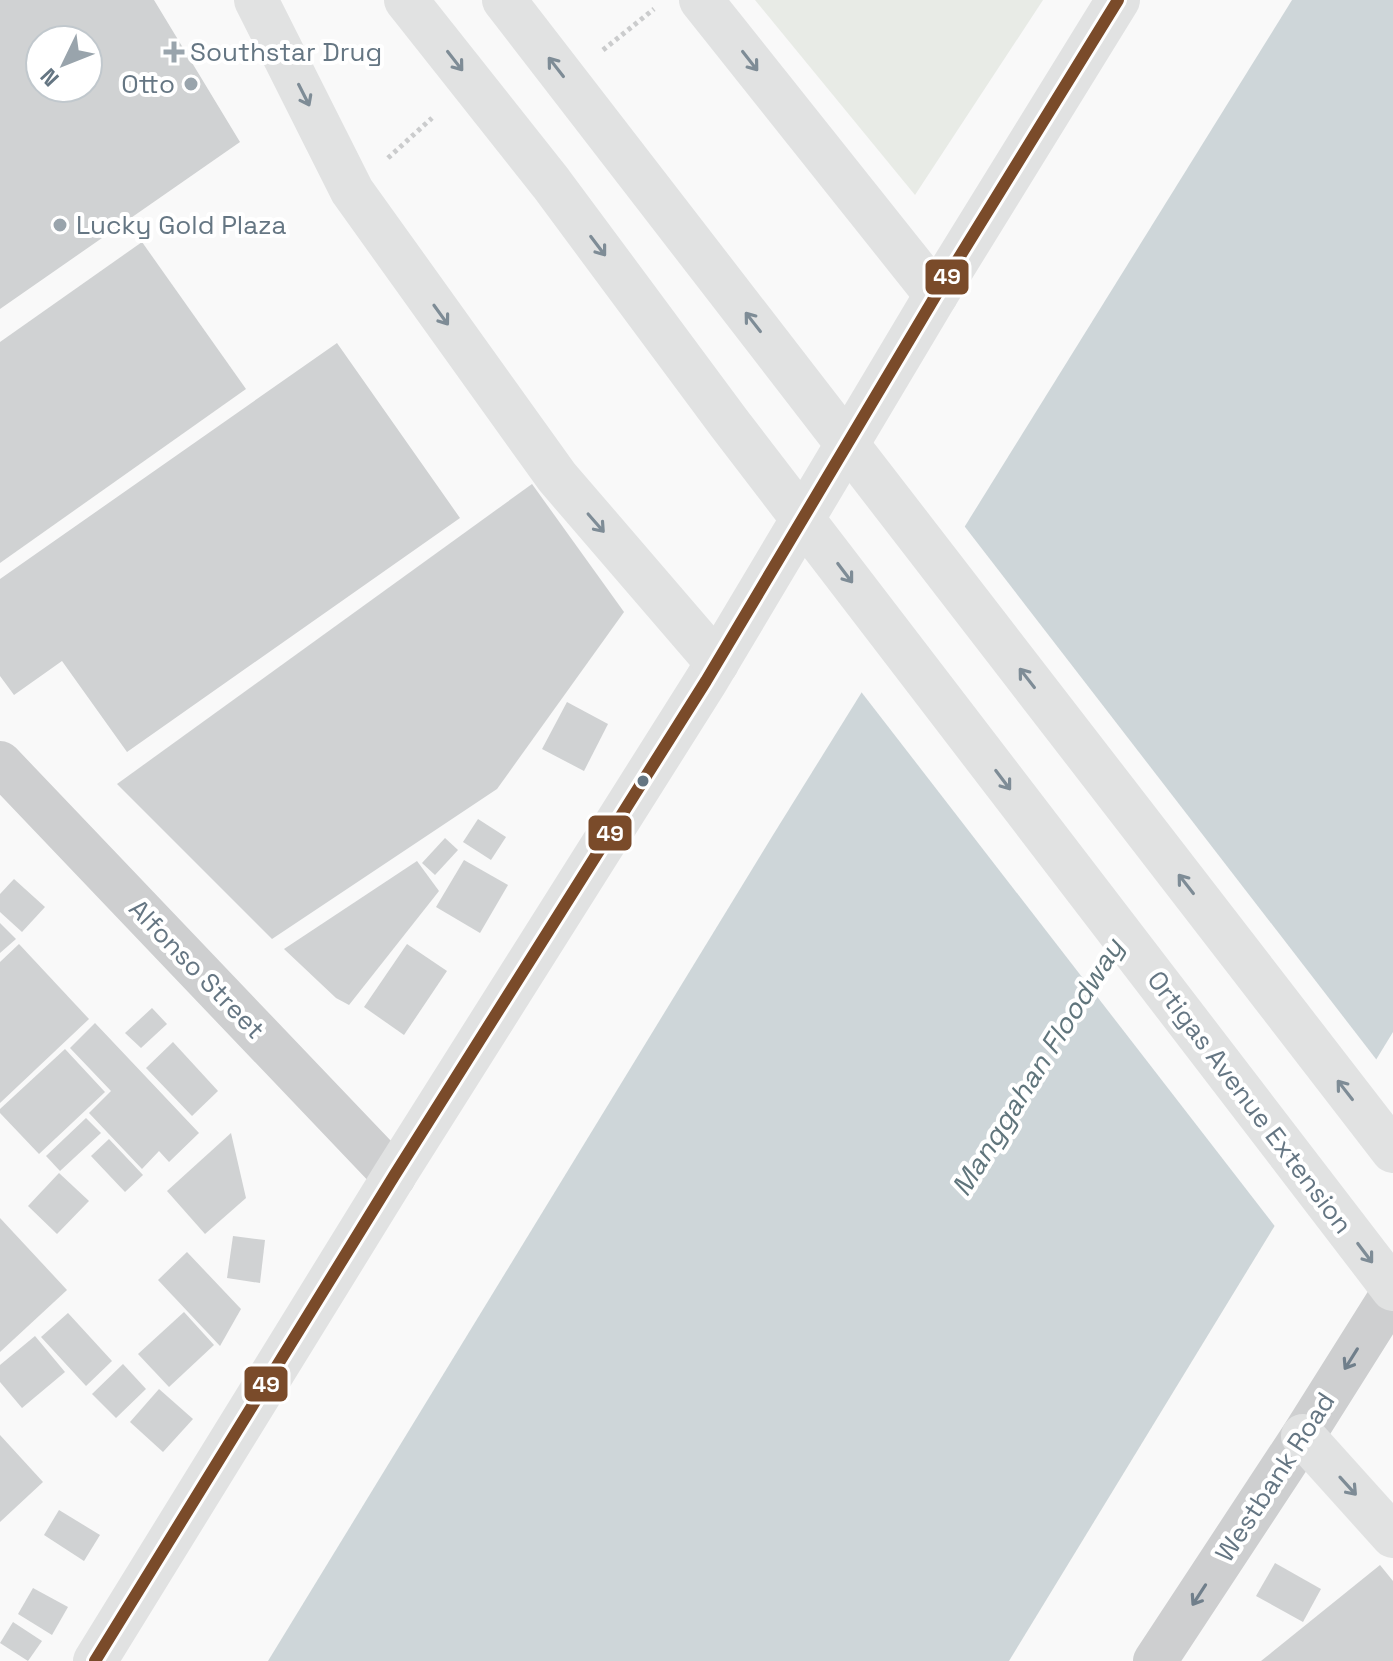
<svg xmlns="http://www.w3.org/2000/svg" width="1393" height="1661" viewBox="0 0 1393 1661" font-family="'Space Grotesk',sans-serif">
  <rect width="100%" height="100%" fill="#f9f9f9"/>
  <!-- green -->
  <polygon fill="#e8ebe6" points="755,0 1043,0 915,195"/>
  <!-- water -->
  <polygon fill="#ced6d9" points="1292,0 1393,0 1393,1032 1009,1661 268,1661 773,835"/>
  <!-- pier -->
  <polygon fill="#f9f9f9" points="962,523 1379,1063 1277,1229 859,689"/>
  <!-- building -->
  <g fill="#d0d2d3" fill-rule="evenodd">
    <path d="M0,0h154l86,142 -240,167zM40,40h48v48h-48z"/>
    <polygon points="142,242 246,389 0,563 0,342"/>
    <polygon points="337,343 460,518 127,752 62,661 14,695 0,676 0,579"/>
    <polygon points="532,484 624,612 497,789 272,939 117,784"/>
    <polygon points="567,702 608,724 584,771 542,749"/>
    <polygon points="478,819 506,837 491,860 463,842"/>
    <polygon points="445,838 458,850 435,875 422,863"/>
    <polygon points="464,860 508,885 480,933 436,907"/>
    <polygon points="417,861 439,891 349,1005 336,998 284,949"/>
    <polygon points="14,879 45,907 22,932 0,912 0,894"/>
    <polygon points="0,923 16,939 0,953"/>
    <polygon points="19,944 89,1019 0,1103 0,962"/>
    <polygon points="407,944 447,971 404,1035 364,1007"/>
    <polygon points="152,1008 167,1024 141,1048 125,1033"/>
    <polygon points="95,1023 199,1133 169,1162 159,1151 142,1169 89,1113 111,1091 70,1048"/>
    <polygon points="173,1042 218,1091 192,1116 146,1068"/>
    <polygon points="65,1049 105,1092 39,1154 0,1113 0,1109"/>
    <polygon points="86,1118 101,1133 60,1171 46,1156"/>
    <polygon points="231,1133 246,1198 205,1234 167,1191"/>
    <polygon points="109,1139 143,1175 125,1192 91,1156"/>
    <polygon points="59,1173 89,1201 57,1234 28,1206"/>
    <polygon points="0,1218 67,1290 0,1352"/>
    <polygon points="233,1236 265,1240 260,1283 227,1278"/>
    <polygon points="187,1252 241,1309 220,1346 158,1280"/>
    <polygon points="184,1312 214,1345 169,1387 138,1354"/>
    <polygon points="68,1313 112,1361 86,1386 41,1337"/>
    <polygon points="35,1336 65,1372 22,1408 0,1382 0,1365"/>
    <polygon points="123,1364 146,1389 116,1418 92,1394"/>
    <polygon points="159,1389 193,1419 163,1452 130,1422"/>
    <polygon points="0,1435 43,1482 0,1522"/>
    <polygon points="59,1510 100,1535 84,1561 44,1535"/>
    <polygon points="1275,1563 1321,1589 1303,1622 1256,1596"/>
    <polygon points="1380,1565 1393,1581 1393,1661 1261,1661"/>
    <polygon points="33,1588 68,1607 52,1635 18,1614"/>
    <polygon points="13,1622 42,1641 28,1661 0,1643"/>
  </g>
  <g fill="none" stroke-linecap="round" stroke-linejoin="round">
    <!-- path -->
    <g stroke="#cbcccd" stroke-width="5" stroke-dasharray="4 4" stroke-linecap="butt">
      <polyline points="603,50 654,9"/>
      <polyline points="388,158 432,118"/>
    </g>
    <!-- tertiary -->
    <g stroke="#cecfd0" stroke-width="44">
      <polyline points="0,763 394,1176"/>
      <polyline points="1155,1661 1303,1436 1393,1293"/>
    </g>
    <!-- secondary -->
    <polyline stroke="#e1e2e2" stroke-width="44" points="95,1661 394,1176 706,681 936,295 1118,0"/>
    <!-- primary -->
    <g stroke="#e1e2e2" stroke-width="44">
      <polyline points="256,0 352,191 557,477 717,663"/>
      <polyline points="406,0 551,183 729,423 1393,1289"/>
      <polyline points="504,0 1393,1151"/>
      <polyline points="701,0 936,295"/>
      <polyline points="1303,1436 1393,1536"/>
    </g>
    <!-- bus-1 casing -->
    <g stroke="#fff" stroke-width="18">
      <polyline id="bus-1" points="95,1661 394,1176 706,681 936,295 1118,0"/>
    </g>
    <!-- bus-1 -->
    <use href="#bus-1" stroke="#7a4b2a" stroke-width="12"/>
  </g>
  <!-- one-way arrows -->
  <defs><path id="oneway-shaft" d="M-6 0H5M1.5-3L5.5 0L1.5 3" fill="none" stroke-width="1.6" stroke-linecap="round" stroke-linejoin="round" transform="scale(2)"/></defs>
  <g stroke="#7e8c96">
    <use href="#oneway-shaft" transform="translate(455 61) rotate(52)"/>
    <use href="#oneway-shaft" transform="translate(750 61) rotate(52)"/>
    <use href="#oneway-shaft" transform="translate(556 67) rotate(-128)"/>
    <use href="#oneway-shaft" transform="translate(304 95) rotate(63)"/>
    <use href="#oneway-shaft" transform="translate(598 246) rotate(53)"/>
    <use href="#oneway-shaft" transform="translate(441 315) rotate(54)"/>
    <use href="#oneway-shaft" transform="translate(753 322) rotate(-128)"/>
    <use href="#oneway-shaft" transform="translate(596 523) rotate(49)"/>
    <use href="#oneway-shaft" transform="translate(845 573) rotate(53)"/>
    <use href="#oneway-shaft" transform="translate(1027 678) rotate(-128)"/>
    <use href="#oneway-shaft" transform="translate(1003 780) rotate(53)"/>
    <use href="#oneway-shaft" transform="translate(1186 884) rotate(-128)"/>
    <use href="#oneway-shaft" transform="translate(1345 1090) rotate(-128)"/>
    <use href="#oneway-shaft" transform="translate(1365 1253) rotate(53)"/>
    <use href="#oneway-shaft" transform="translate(1348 1486) rotate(48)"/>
  </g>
  <g stroke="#707f8b">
    <use href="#oneway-shaft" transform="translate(1351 1359) rotate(122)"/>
    <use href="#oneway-shaft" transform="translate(1199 1595) rotate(123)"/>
  </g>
  <!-- markers -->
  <g fill="#99a4ac" stroke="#fff" stroke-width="3">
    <path d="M170 40h8v8h8v8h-8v8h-8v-8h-8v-8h8z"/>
    <circle cx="191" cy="84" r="8"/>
    <circle cx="60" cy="225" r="8"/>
  </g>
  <circle fill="#657683" stroke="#fff" stroke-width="3" cx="643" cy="781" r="7"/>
  <g text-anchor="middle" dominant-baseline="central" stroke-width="8" stroke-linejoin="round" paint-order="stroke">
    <!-- poi labels -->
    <g font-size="26" fill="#657683" stroke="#fff" text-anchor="start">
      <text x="190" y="52">Southstar Drug</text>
      <text x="175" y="84" text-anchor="end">Otto</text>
      <text x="76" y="225">Lucky Gold Plaza</text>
    </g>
    <!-- street labels -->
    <g font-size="26" fill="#657683" stroke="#fff">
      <text transform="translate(197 969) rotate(46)">Alfonso Street</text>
      <text transform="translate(1250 1102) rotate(53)">Ortigas Avenue Extension</text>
      <text transform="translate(1275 1477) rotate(-57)">Westbank Road</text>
    </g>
    <!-- water labels -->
    <g font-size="28" font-style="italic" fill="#60757c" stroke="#fff">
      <text transform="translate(1037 1067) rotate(-58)">Manggahan Floodway</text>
    </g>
  </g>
  <g stroke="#fff" stroke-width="3">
    <rect x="924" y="258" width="46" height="38" rx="8" fill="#7a4b2a"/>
    <rect x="587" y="814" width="46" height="38" rx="8" fill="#7a4b2a"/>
    <rect x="243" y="1365" width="46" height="38" rx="8" fill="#7a4b2a"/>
  </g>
  <g font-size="22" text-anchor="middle" font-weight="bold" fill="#fff">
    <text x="947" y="284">49</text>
    <text x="610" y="841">49</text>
    <text x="266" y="1392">49</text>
  </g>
  <!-- north arrow -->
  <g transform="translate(64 64) rotate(227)"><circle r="38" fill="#ffffff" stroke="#c1c8cd" stroke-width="2"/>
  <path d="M0-6L14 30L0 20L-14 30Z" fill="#99a4ac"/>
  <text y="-12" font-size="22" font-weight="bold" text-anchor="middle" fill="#657683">N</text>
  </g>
</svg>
